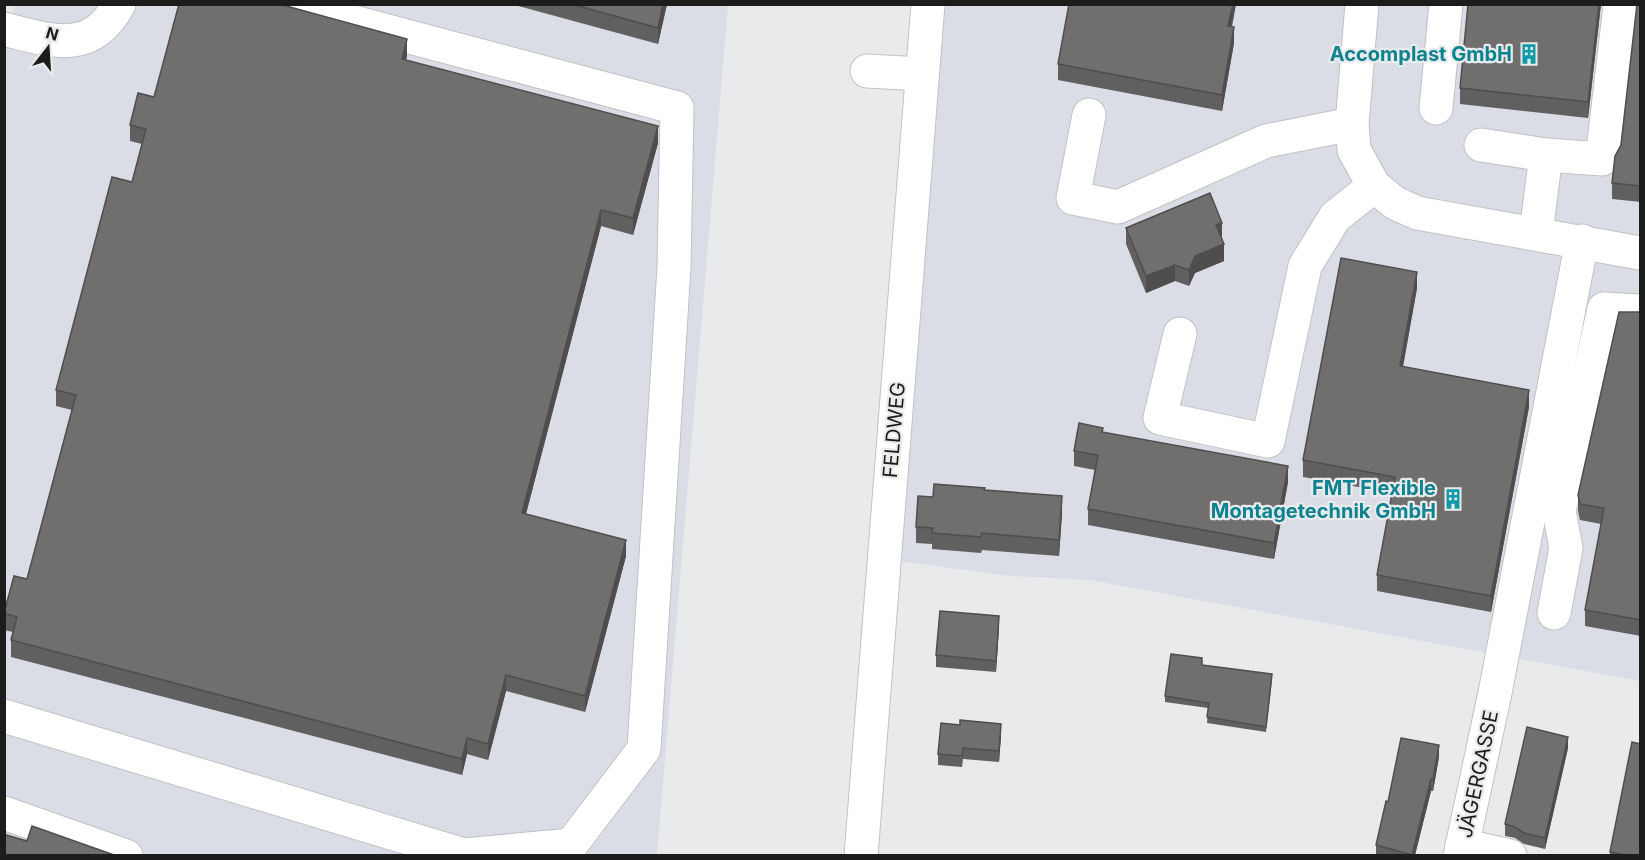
<svg xmlns="http://www.w3.org/2000/svg" width="1645" height="860" viewBox="0 0 1645 860" font-family="Inter,sans-serif">
  <rect width="100%" height="100%" fill="#e9eaec"/>
  <!-- built -->
  <g fill="#dadde6">
    <polygon points="15,5 728,5 657,855 5,856 4,43"/>
    <polygon points="930,5 1640,5 1640,681 1090,580 1009,576 884,559"/>
  </g>
  <g fill="none" stroke-linecap="round" stroke-linejoin="round">
    <!-- minor casing -->
    <g stroke="#c1c2c4" stroke-width="35">
      <g id="minor">
        <polyline points="1362,4 1352,124 1354,150 1374,186 1395,203 1417,213 1640,253"/>
        <path d="M4,29c46,12 88,27 115,-25"/>
        <polyline points="867,71 922,74"/>
        <polyline points="1436,108 1446,4"/>
        <polyline points="1089,115 1073,198 1118,207 1266,141 1352,124"/>
        <polyline points="1481,145 1546,155 1536,233"/>
        <polyline points="1546,155 1602,159 1620,6"/>
        <polyline points="1180,334 1160,418 1268,441 1305,266 1335,217 1374,186"/>
        <polyline points="1554,613 1566,548 1559,511 1604,309 1640,311"/>
        <polyline points="4,716 464,855 571,845 644,749 674,267 677,108 286,4"/>
        <polyline points="4,813 126,856"/>
        <polyline points="1462,845 1510,856"/>
        <polyline points="861,856 928,4"/>
        <polyline points="1460,856 1495,693 1582,241"/>
      </g>
    </g>
    <!-- minor -->
    <use href="#minor" stroke="#fff" stroke-width="33"/>
  </g>
  <!-- wall -->
  <g fill="#615f5f">
    <polygon points="511,4 667,4 658,44"/>
    <polygon points="1069,4 1236,4 1232,27 1234,43 1222,111 1058,80 1058,64"/>
    <polygon points="1601,4 1588,118 1460,104 1460,88"/>
    <polygon points="1641,4 1641,202 1612,199 1612,183 1621,145"/>
    <polygon points="407,56 406,60 658,143 633,235 601,226 526,514 626,556 585,712 506,691 488,760 467,754 462,775 11,657 11,640 13,632 4,630 4,613 27,579 72,410 56,406 56,390 132,182 142,144 130,141 130,125 154,97"/>
    <polygon points="1126,228 1222,239 1224,261 1195,273 1189,286 1175,281 1146,293 1126,244"/>
    <polygon points="1417,288 1403,367 1529,407 1491,612 1377,591 1377,575 1392,493 1303,477 1303,460"/>
    <polygon points="1641,312 1641,636 1585,626 1585,610 1601,524 1580,520 1578,511 1578,495"/>
    <polygon points="1103,432 1288,482 1274,559 1088,525 1088,509 1095,470 1074,466 1074,451"/>
    <polygon points="985,490 1062,513 1059,556 982,550 981,553 932,549 932,544 916,543 916,527 933,497"/>
    <polygon points="999,627 996,672 936,667 936,655"/>
    <polygon points="1272,680 1266,732 1207,723 1208,708 1165,702 1165,696"/>
    <polygon points="1001,735 999,762 963,759 962,767 938,765 938,754"/>
    <polygon points="1568,748 1545,849 1524,844 1515,838 1505,836 1505,824"/>
    <polygon points="1439,757 1433,791 1431,791 1415,855 1376,855 1376,845"/>
    <polygon points="1610,852 1641,855 1610,855"/>
  </g>
  <!-- shaded-wall -->
  <g fill="#4f4d4d">
    <polygon points="663,4 667,4 658,44 658,28"/>
    <polygon points="1233,4 1236,4 1228,42 1228,26"/>
    <polygon points="1599,4 1601,4 1588,118 1588,102"/>
    <polygon points="1234,27 1234,43 1222,111 1222,95"/>
    <polygon points="407,39 407,56 402,75 402,59"/>
    <polygon points="658,126 658,143 633,235 633,218"/>
    <polygon points="601,210 601,226 522,529 522,513"/>
    <polygon points="1222,223 1222,239 1216,225"/>
    <polygon points="1224,244 1224,261 1195,273 1189,286 1189,270 1195,256"/>
    <polygon points="1175,265 1175,281 1146,293 1146,276"/>
    <polygon points="1417,272 1417,288 1400,382 1400,366"/>
    <polygon points="1529,390 1529,407 1491,612 1491,596"/>
    <polygon points="1288,466 1288,482 1274,559 1274,543"/>
    <polygon points="1062,496 1062,513 1059,556 1059,540"/>
    <polygon points="626,540 626,556 585,712 585,696"/>
    <polygon points="999,616 999,627 996,672 996,661"/>
    <polygon points="506,675 506,691 488,760 488,744"/>
    <polygon points="1001,724 1001,735 999,762 999,751"/>
    <polygon points="1568,737 1568,748 1545,849 1545,838"/>
    <polygon points="467,738 467,754 462,775 462,759"/>
    <polygon points="1439,745 1439,757 1433,791 1433,780"/>
    <polygon points="1431,779 1431,791 1415,855 1412,855"/>
  </g>
  <!-- building -->
  <g fill="#716e6e" stroke="#4f4d4d" stroke-width="1.5">
    <polygon points="179,4 279,4 407,39 402,59 658,126 633,218 601,210 522,513 626,540 585,696 506,675 488,744 467,738 462,759 11,640 17,617 4,613 14,576 27,579 76,395 56,390 112,177 132,182 146,129 130,125 138,93 154,97"/>
    <polygon points="571,4 663,4 658,28"/>
    <polygon points="1069,4 1233,4 1228,26 1234,27 1222,95 1058,64"/>
    <polygon points="1468,4 1599,4 1588,102 1460,88"/>
    <polygon points="1637,4 1641,4 1641,186 1612,183 1615,156 1621,145"/>
    <polygon points="1210,193 1222,223 1216,225 1224,244 1195,256 1189,270 1175,265 1146,276 1126,228"/>
    <polygon points="1341,258 1417,272 1400,366 1529,390 1491,596 1377,575 1395,477 1303,460"/>
    <polygon points="1619,312 1641,312 1641,620 1585,610 1604,508 1580,504 1578,495"/>
    <polygon points="1079,423 1103,428 1102,432 1288,466 1274,543 1088,509 1098,455 1074,451"/>
    <polygon points="934,484 985,488 984,490 1062,496 1059,540 982,533 981,537 932,533 933,528 916,527 918,496 933,497"/>
    <polygon points="940,611 999,616 996,661 936,655"/>
    <polygon points="1171,654 1202,658 1202,665 1272,674 1266,727 1207,717 1209,703 1165,696"/>
    <polygon points="960,720 1001,724 999,751 963,748 962,756 938,754 941,723 960,725"/>
    <polygon points="1527,727 1568,737 1545,838 1524,833 1515,827 1505,824"/>
    <polygon points="1401,738 1439,745 1433,780 1431,779 1412,855 1376,845 1386,801 1388,802"/>
    <polygon points="1632,742 1641,744 1641,855 1626,855 1610,852"/>
    <polygon points="32,826 114,855 4,855 4,840 6,835 27,841"/>
  </g>
  <!-- icons -->
  <defs>
    <g id="building-bare" transform="scale(1.62)"><path d="M-4-6H4V6H1V3H-1V6H-4ZM-2.5-4.3h1.7v1.8h-1.7ZM.8-4.3h1.7v1.8H.8ZM-2.5-1h1.7V.8h-1.7ZM.8-1h1.7V.8H.8Z" fill="#0f9aa8" stroke="#e9eaec" stroke-width="2.5" paint-order="stroke"/></g>
  </defs>
  <g fill-rule="evenodd">
    <use href="#building-bare" x="1529" y="54"/>
    <use href="#building-bare" x="1453" y="499"/>
  </g>
  <g text-anchor="middle" dominant-baseline="central" stroke-width="4.5" stroke-linejoin="round" paint-order="stroke">
    <!-- culture labels -->
    <g font-size="20" font-weight="bold" fill="#0d838f" stroke="#e9eaec" text-anchor="end">
      <text x="1512" y="54">Accomplast GmbH</text>
      <text x="1436" y="488">FMT Flexible<tspan x="1436" dy="23">Montagetechnik GmbH</tspan></text>
    </g>
    <!-- street labels -->
    <g font-size="20" fill="#1b1c1c" stroke="#e9eaec">
      <text transform="translate(894 430) rotate(-85)">FELDWEG</text>
      <text transform="translate(1478 774) rotate(-78)">JÄGERGASSE</text>
    </g>
  </g>
  <!-- border -->
  <rect width="1645" height="860" fill="none" stroke="#1b1c1c" stroke-width="12"/>
  <!-- north arrow -->
  <g transform="translate(48 48) rotate(17)" stroke="#e9eaec" stroke-width="4.5" paint-order="stroke">
  <path d="M0-4.5L10 22L0 15L-10 22Z" fill="#1b1c1c"/>
  <text y="-9" font-size="16" font-weight="bold" text-anchor="middle" fill="#1b1c1c">N</text>
  </g>
</svg>
